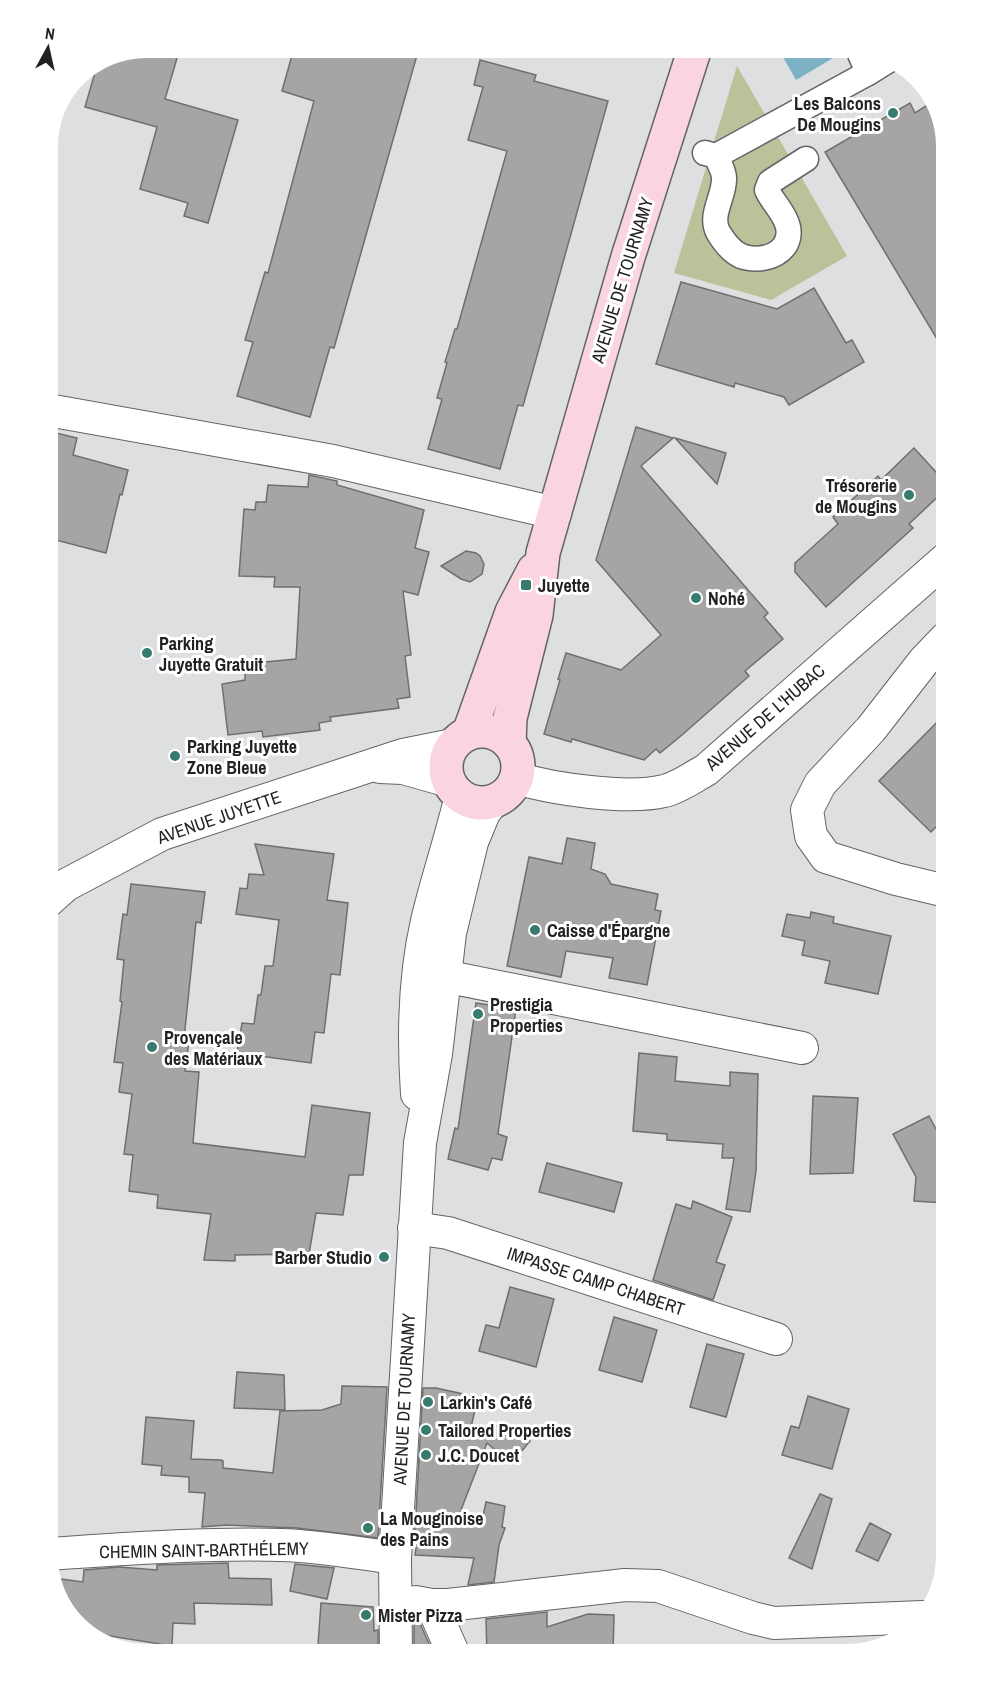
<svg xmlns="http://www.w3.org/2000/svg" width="994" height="1703" viewBox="0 0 994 1703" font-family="'Archivo Narrow',sans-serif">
  <rect width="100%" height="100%" fill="#dddfe0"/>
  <!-- green -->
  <polygon fill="#bac299" points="737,66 847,256 771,300 674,273"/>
  <!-- water -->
  <polygon fill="#7db2c5" points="797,48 850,48 796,80 783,57"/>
  <!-- building -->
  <g fill="#a7a4a4" stroke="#716e6e" stroke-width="1.5">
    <polygon points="146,48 180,48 165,99 238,120 208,223 184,216 188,203 140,189 157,127 85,107 96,69"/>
    <polygon points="294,48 419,48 334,348 330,347 310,417 237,396 253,342 245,340 265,272 268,273 314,101 282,91"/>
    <polygon points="480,60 536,75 534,81 608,101 523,406 518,405 500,469 428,449 442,399 437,398 447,363 445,362 455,329 457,329 507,151 468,140 483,87 474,85"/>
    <polygon points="934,101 946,146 946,354 825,152 910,103 915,113"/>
    <polygon points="681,282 777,309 814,288 846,343 852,340 864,362 789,405 784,397 735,383 734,387 656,364"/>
    <polygon points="636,427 673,438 641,466 768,613 764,617 783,639 745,671 749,676 682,735 660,753 656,749 644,760 572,739 571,742 544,734 560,680 558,679 566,653 621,670 661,635 596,560"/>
    <polygon points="48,431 77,438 73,455 128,470 122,495 120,494 106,553 48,538"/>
    <polygon points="675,438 726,453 717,484"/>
    <polygon points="914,448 946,483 946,489 909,524 913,528 826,607 795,572 795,563 838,524 833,517 878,476 881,480"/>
    <polygon points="309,475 337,481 337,485 424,510 415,548 429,552 418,595 403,591 411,655 405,656 410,697 397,699 399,708 330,717 331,721 319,723 320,730 263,737 262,731 228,735 222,684 245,680 245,672 256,671 255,663 296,659 300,587 274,587 275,577 239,576 244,509 255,510 256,502 266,502 268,485 308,487"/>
    <polygon points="466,551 476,553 480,556 484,564 482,574 470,582 461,579 441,566"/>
    <polygon points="946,713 946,817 931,832 879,781"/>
    <polygon points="567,838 595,843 591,869 605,874 611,884 658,894 655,910 661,911 647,985 609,978 613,958 566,951 561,977 507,966 529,857 562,864"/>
    <polygon points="255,844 334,854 327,900 348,903 340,975 331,974 324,1033 315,1032 311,1063 237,1053 242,1023 254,1024 258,995 261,995 265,966 273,966 279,920 236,914 240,888 247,889 249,874 264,875"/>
    <polygon points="131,884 205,892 201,923 196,922 184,1039 189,1041 185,1071 199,1072 193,1143 305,1157 312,1105 370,1113 363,1175 349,1175 343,1215 316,1213 309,1254 235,1255 235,1261 204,1260 211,1214 157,1208 158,1195 129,1191 133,1155 124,1154 132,1094 119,1092 123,1063 114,1062 122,1002 120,1001 124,960 117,959 123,914 127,915"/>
    <polygon points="811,912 834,917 833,923 891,936 878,994 825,983 830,961 802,955 805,941 782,936 787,914 810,918"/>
    <polygon points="476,1003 516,1009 498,1134 507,1137 502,1160 492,1158 488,1170 448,1159 455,1128 458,1129"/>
    <polygon points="639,1053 677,1057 675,1081 730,1086 730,1072 758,1074 756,1171 750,1212 726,1209 734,1158 722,1158 723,1144 667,1140 667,1134 633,1131"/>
    <polygon points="813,1096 858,1098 853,1173 810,1174"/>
    <polygon points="929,1116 946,1148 946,1203 914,1201 916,1177 893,1134"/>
    <polygon points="547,1163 622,1183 614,1212 539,1192"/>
    <polygon points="693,1201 732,1217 716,1262 725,1265 713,1300 653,1280 676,1204 691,1209"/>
    <polygon points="510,1287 554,1299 536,1367 479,1351 486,1325 499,1328"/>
    <polygon points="614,1317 657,1330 642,1382 599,1370"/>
    <polygon points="707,1344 744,1354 726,1417 690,1407"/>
    <polygon points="237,1372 284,1375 285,1410 234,1408"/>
    <polygon points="342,1386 387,1387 378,1538 297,1528 226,1525 202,1527 205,1493 189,1492 189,1477 161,1475 162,1466 142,1464 146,1417 194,1421 191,1459 221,1460 223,1461 223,1468 273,1473 280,1411 322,1410 341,1404"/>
    <polygon points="423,1388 436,1388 478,1397 468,1440 505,1422 530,1441 511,1464 487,1443 459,1515 482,1521 486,1502 505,1506 502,1527 505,1528 499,1545 494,1582 468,1585 474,1558 415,1555 416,1548 414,1547"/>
    <polygon points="808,1396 849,1409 832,1469 782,1455 791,1426 799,1428"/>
    <polygon points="820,1494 832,1499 812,1569 789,1558"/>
    <polygon points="870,1523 891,1534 878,1561 856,1551"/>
    <polygon points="228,1563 229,1578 271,1579 272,1605 194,1603 195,1624 173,1623 172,1646 85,1632 58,1600 53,1578 83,1582 84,1570 119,1567 157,1570 157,1565"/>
    <polygon points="295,1564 334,1568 327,1599 290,1591"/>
    <polygon points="321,1603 373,1607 374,1631 378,1630 378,1655 317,1655 316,1645 318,1645"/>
    <polygon points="547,1612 547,1627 588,1614 614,1615 613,1653 598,1653 598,1655 487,1655 486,1619"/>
    <polygon points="419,1621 434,1655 414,1655 414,1622"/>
  </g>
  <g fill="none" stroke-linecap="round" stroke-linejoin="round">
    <!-- pedestrian casing -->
    <g stroke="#626466" stroke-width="27">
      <g id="pedestrian">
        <polyline points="868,73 889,60"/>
        <polyline points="705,153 716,156 868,73 858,49"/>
        <path d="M716,156c3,7 8,15 8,22 1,18 -15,36 -6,54 6,10 15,22 26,25 21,6 49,-5 44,-30 -3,-14 -15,-24 -21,-37l3,-8 36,-23"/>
      </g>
    </g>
    <!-- minor casing -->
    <g stroke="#626466" stroke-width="34">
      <g id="minor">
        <polyline points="48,410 333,461 555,513"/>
        <polyline points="380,767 403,768 449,781"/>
        <path d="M516,778c37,11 111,22 148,13 14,-3 29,-14 42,-21l240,-211"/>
        <polyline points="946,891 896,879 826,857 811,836 807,810 820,784 871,729 924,661 946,638"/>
        <polyline points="48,901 66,885 162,834 403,755 453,745"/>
        <polyline points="419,971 802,1048"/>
        <path d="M417,1094c-4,-58 -3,-117 10,-173 10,-42 24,-83 34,-125"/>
        <polyline points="414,1228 448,1233 776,1339"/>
        <path d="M48,1554c77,-5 155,-11 233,-9 38,1 76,8 114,13"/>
        <polyline points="415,1602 432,1605 454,1655"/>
        <polyline points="432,1605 448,1605 625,1585 658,1586 753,1618 774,1623 923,1617"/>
        <polyline points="396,1655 395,1558 420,1143 436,1054 450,933 472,842 484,813 493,801"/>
      </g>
    </g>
    <!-- secondary casing -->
    <g stroke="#626466" stroke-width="36">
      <g id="secondary">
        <circle cx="482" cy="767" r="36"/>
        <polyline points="469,733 512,612 534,570"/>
        <polyline points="509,743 510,718 536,615 543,553 628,257 695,48"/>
      </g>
    </g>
    <!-- pedestrian -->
    <use href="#pedestrian" stroke="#fff" stroke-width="24"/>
    <!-- minor -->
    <use href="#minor" stroke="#fff" stroke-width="32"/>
    <!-- secondary -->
    <use href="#secondary" stroke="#fad5e0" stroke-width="33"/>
  </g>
  <!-- markers -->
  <g fill="#377b6e" stroke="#fff" stroke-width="2">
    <circle cx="893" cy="113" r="6"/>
    <circle cx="909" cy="495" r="6"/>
    <rect x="520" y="579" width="12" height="12" rx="3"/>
    <circle cx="696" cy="598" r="6"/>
    <circle cx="147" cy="653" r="6"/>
    <circle cx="175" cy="756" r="6"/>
    <circle cx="535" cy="930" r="6"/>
    <circle cx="478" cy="1014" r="6"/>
    <circle cx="152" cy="1047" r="6"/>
    <circle cx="384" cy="1257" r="6"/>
    <circle cx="428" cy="1402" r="6"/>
    <circle cx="426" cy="1430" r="6"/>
    <circle cx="426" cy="1455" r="6"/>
    <circle cx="368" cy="1528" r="6"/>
    <circle cx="366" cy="1615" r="6"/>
  </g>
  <g text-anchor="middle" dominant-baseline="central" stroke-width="6" stroke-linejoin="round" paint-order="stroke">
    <!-- poi labels -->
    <g font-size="18" font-weight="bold" fill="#222223" stroke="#fff" text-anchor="start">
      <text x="881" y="103" text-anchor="end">Les Balcons<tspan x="881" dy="21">De Mougins</tspan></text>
      <text x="897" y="485" text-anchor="end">Trésorerie<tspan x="897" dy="21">de Mougins</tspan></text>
      <text x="538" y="585">Juyette</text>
      <text x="708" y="598">Nohé</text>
      <text x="159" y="643">Parking<tspan x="159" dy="21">Juyette Gratuit</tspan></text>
      <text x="187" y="746">Parking Juyette<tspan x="187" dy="21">Zone Bleue</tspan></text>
      <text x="547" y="930">Caisse d'Épargne</text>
      <text x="490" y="1004">Prestigia<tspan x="490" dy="21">Properties</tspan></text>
      <text x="164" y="1037">Provençale<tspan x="164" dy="21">des Matériaux</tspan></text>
      <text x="372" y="1257" text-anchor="end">Barber Studio</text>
      <text x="440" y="1402">Larkin's Café</text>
      <text x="438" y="1430">Tailored Properties</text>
      <text x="438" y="1455">J.C. Doucet</text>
      <text x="380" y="1518">La Mouginoise<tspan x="380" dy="21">des Pains</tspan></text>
      <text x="378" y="1615">Mister Pizza</text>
    </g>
    <!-- street labels -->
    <g font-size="18" fill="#222223" stroke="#fff">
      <text transform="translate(622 280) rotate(-73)">AVENUE DE TOURNAMY</text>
      <text transform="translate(765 717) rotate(-41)">AVENUE DE L'HUBAC</text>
      <text transform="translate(219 817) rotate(-19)">AVENUE JUYETTE</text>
      <text transform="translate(596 1281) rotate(18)">IMPASSE CAMP CHABERT</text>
      <text transform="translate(404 1399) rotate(-87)">AVENUE DE TOURNAMY</text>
      <text transform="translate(204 1550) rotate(-1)">CHEMIN SAINT-BARTHÉLEMY</text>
    </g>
  </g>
  <!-- crop -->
  <path d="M0 0H994V1703H0ZM146 58H848A88 88 0 0 1 936 146V1556A88 88 0 0 1 848 1644H146A88 88 0 0 1 58 1556V146A88 88 0 0 1 146 58Z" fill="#fff" fill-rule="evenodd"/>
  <!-- north arrow -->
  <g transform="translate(48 48) rotate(8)" stroke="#ffffff" stroke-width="4.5" paint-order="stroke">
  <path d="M0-4.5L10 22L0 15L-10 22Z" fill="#222223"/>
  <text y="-9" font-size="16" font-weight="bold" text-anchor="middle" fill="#222223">N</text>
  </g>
</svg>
